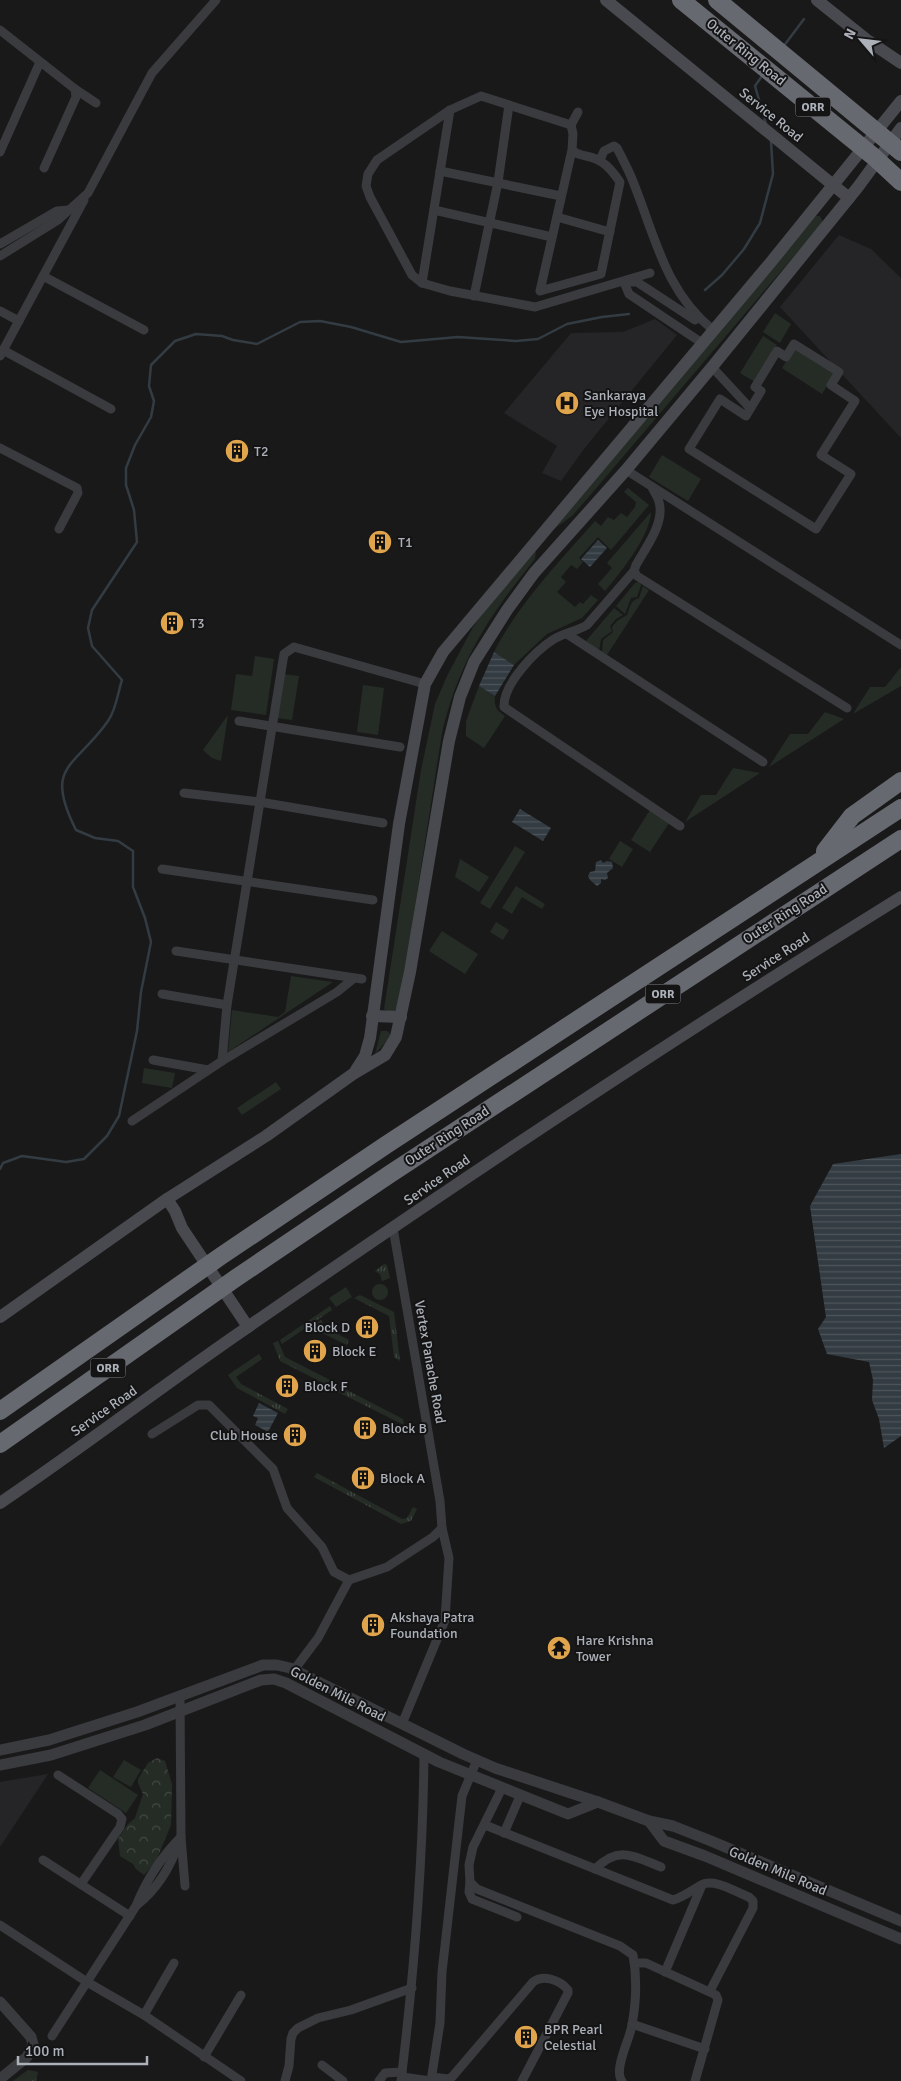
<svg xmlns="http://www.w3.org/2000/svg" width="901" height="2081" viewBox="0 0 901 2081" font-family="Signika,sans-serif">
  <defs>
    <pattern id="grass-tufts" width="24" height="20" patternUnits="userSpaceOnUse" patternTransform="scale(1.25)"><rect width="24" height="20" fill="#252c26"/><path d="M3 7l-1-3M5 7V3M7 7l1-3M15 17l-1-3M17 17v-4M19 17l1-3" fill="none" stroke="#424843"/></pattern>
    <pattern id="forest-crowns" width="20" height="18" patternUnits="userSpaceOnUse" patternTransform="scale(1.25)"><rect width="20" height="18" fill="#252c26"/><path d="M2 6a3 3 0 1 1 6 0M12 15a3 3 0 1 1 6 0" fill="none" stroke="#424843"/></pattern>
    <pattern id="water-rules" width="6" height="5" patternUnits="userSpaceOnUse" patternTransform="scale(1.25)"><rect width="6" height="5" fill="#333c42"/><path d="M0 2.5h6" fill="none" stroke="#4e565b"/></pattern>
  </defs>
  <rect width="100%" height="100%" fill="#19191a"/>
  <!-- built -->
  <g fill="#252527">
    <polygon points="839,235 871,249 901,278 901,438 780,307"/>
    <polygon points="655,319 677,335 584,449 561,481 542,473 557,446 504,413 571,333 623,332"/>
    <polygon points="48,1774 0,1847 0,1782"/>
  </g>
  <!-- grass -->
  <g fill="url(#grass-tufts)">
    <polygon points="384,1264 387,1265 390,1278 382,1281 380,1274 375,1271"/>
    <polygon points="360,1295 394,1312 400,1361 394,1357 389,1316 354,1298"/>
    <polygon points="330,1306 332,1310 282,1344 280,1340"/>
    <polygon points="321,1320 326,1328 349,1340 347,1345 322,1333 316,1323"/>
    <polygon points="278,1341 285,1357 330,1380 327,1385 280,1361 273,1343"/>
    <polygon points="259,1354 262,1359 236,1377 241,1384 288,1409 285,1414 237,1388 228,1375"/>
    <polygon points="341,1387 403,1419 404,1425 338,1392"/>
    <polygon points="317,1473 402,1519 407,1518 413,1507 417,1509 411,1521 401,1524 314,1477"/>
    <polygon points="28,2070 38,2072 36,2081 13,2081"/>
  </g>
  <!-- forest -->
  <polygon fill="url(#forest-crowns)" points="157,1758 165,1761 172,1784 171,1825 156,1861 144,1875 136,1869 133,1864 120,1856 118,1839 127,1825 135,1818 143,1794 138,1783 138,1779 148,1763"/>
  <!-- garden -->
  <g fill="#252c26">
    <polygon points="816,216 820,216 823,222 587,499 572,516 554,529 552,527"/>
    <polygon points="775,313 791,324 780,343 763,332"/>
    <polygon points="763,336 777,345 755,382 740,373"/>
    <polygon points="795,348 835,373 822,394 782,368"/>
    <polygon points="662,455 701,479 688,501 649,477"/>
    <path d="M628,488l21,17 -38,45 -13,-13 -19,21 4,4 -6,7 -6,-4 -10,12 5,5 -9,10 18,15 5,-5 3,2 8,-9 7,5 -16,18 -35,16 -33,31 -20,-13c25,-49 65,-90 101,-131l6,5 7,-9 6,3 7,-7 6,4 8,-10 1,-5 -12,-10z"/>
    <path d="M651,512c-1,24 -30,60 -46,79l-7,-7 14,-16 -5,-5z"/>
    <path d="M536,551l-1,8c-46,57 -76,102 -93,174l-43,276 -10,4 -5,-4 37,-239 14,-66 12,-28 26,-49 19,-27z"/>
    <polygon points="639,582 641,585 637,597 631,598 625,614 616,606 635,583"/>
    <path d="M643,586l6,4 -42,65 -5,-3 1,-12 10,-8 -1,-5 5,-6 10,-6c3,-8 3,-14 12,-17z"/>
    <polygon points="614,608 623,615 616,619 610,626 612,631 601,639 599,651 586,641"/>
    <polygon points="255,656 274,659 266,715 231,710 236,674 252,676"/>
    <polygon points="901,667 901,686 853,714 870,687 885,687"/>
    <polygon points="283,674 299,676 292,720 276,718"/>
    <polygon points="363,685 384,688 378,735 357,732"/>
    <path d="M479,686l16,10c-1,10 1,14 10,20l-21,32 -18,-12v-15z"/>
    <polygon points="825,712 844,719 769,767 790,734 808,734"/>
    <polygon points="228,715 221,761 212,758 203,750"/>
    <polygon points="733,768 760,773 685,822 701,795 716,795"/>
    <polygon points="650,810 669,823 650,852 631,840"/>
    <polygon points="620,841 633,849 622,867 609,859"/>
    <polygon points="515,846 525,852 490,909 480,903"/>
    <polygon points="460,859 489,877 479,892 455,877"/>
    <polygon points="516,886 545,904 542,909 522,897 512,914 502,908"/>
    <polygon points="496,922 509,930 503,940 490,932"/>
    <polygon points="442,931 478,954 465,974 429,951"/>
    <polygon points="291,976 333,982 228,1052 232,1010 278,1017 285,1012"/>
    <polygon points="381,1031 387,1031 392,1035 375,1054"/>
    <polygon points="144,1068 175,1073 172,1088 142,1083"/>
    <polygon points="276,1082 281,1089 242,1115 237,1108"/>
    <circle cx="380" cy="1292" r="8"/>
    <polygon points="346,1287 352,1297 336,1307 329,1298"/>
    <polygon points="124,1760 141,1770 131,1787 113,1777"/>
    <polygon points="100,1770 138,1795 126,1813 88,1788"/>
  </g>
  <!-- water -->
  <g fill="url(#water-rules)">
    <polygon points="598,540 607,548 590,567 581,559"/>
    <polygon points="494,652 514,665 495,696 479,686"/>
    <polygon points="520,809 551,828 543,841 512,822"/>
    <polygon points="601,860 603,863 607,861 612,862 613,868 607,873 608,878 605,880 601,879 601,883 597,886 590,880 588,876 590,872 595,871 596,862"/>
    <polygon points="901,1154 901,1436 884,1448 879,1419 872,1400 873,1380 869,1362 827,1354 818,1329 826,1317 810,1206 833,1164"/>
    <polygon points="259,1403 278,1413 268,1432 255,1425 258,1418 253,1416"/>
  </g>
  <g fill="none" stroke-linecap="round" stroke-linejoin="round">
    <!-- stream -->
    <g stroke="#333c42" stroke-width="2.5">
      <polyline points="783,47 804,19"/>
      <polyline points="762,76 755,86 766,124"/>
      <polyline points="705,290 722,275 744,249 760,223 773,174 771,141"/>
      <path d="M0,1169l3,-6 19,-7 44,6 18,-3 23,-23 12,-20 18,-85 4,-39 10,-50 -6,-24 -12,-31v-36l-15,-10 -23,-3 -19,-8c-33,-65 -1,-62 32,-109 8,-11 10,-29 14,-41l-30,-34 -4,-18 4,-18 45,-68 -3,-32 -8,-25v-17l9,-23 16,-28 3,-16 -5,-15 2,-21 24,-24 21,-7 26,2 11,4 24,4 43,-22 20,-1 31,6 50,15 57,-5 58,4 22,-2 29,-15 35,-7 27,-3"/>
    </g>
    <!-- minor -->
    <g stroke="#3a3b3f" stroke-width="9">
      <polyline points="0,30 75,89 76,97 44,168"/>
      <polyline points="75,89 96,103"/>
      <polyline points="571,125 578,112"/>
      <path d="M572,150l-32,141 61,-17 19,-92c-9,-13 -17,-23 -34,-26 -6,-2 -9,-1 -14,-6l1,-16 -2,-9 -90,-29 -31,14 -73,50 -9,14 -2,12 4,11 42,78 10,8 28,8 85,16 115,-34"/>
      <polyline points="0,152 40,62"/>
      <path d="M600,160l4,-9 10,-5 3,2c5,10 11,21 15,31 23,56 32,111 81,151"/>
      <polyline points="440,171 561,196"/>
      <polyline points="434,210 552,237"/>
      <polyline points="557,217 610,232"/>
      <polyline points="0,244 57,211 69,210"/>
      <polyline points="0,256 58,220 88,193 152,73 216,0"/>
      <polyline points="43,276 144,330"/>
      <polyline points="624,282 629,294 702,343"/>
      <polyline points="627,282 637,282 695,320"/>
      <polyline points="422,283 450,110"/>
      <polyline points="474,296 498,182 509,105"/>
      <polyline points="0,311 19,321"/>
      <polygon points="794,344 839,372 831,385 855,401 821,455 851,474 816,529 689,449 720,399 746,416 761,391 755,387 777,351 786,357"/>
      <polyline points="3,350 111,409"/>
      <polyline points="0,356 84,200"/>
      <polyline points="712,367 750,408"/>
      <polyline points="0,448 77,488 78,493 59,529"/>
      <polyline points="626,470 901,645"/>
      <path d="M652,487c2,5 6,10 7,15 6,21 -13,45 -23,63l-2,6 3,5 210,132"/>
      <path d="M634,571l-47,54c-10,6 -23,8 -33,14 -19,12 -51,45 -50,68l176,119"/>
      <polyline points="567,634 763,762"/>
      <polyline points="239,721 400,747"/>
      <polyline points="184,793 260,802 383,823"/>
      <polyline points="162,869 373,900"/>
      <polyline points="176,951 362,979"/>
      <polyline points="162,994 227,1005"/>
      <polyline points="153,1060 208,1070"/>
      <polyline points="222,1061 227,1005 284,654 294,647 425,684"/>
      <polyline points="132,1121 222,1061 337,992 353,979"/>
      <polyline points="393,1228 440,1501 442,1528 449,1558 445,1620 402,1724"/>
      <polyline points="152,1434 198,1405 209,1405 273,1469 287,1508 322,1547 334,1572 349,1580"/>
      <polyline points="294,1670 318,1638 349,1580 387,1567 433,1537 442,1528"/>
      <polyline points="180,1696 181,1837 185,1886"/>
      <polyline points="58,1775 118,1814 122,1819 120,1827 81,1884"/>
      <path d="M502,1788l-29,59 -4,18 1,17 7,7 143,57 13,9c4,22 3,48 -1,70 -2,14 -19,45 -10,56"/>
      <path d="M485,1825l188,75c10,-3 18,-9 28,-15 14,-7 34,7 48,12l4,4v7l-43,83"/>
      <polyline points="504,1833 520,1796"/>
      <polyline points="43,1860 130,1916"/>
      <path d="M595,1869c24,-24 38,-13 66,-2"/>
      <polyline points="470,1882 469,1892 472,1899 517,1917"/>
      <path d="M137,1905c20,-16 34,-39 42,-63"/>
      <polyline points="0,1925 87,1982 144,2015 241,2081"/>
      <polyline points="635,1963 646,1963 716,1995 718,2000 695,2081"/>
      <polyline points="665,1972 702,1885"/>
      <polyline points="144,2015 174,1963"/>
      <polyline points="632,2024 705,2049"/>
      <path d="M52,2036l84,-130c10,-25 26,-50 45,-69"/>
      <polyline points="204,2057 241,1995"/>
      <polyline points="322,2065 343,2081"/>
      <polyline points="402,2077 431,2081"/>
      <path d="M432,2077l16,2 4,-2 81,-95c10,-8 27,-2 35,8v3l-46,88"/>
      <polyline points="285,2081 289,2066 291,2039 293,2033 298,2028 318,2018 351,2010 412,1988"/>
      <polyline points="379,2081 385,2073 402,2072"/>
      <path d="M401,2081c13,-108 22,-218 23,-327"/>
      <polyline points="431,2081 440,2023 442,1972 462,1796 477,1760"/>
    </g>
    <!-- tertiary -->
    <g stroke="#3a3b3f" stroke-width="11">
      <polyline points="0,1750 49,1740 137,1712 263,1665 277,1665 290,1668 463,1754 495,1768 598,1802 568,1814 439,1762 286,1683 274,1679 261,1680 145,1725 51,1755 0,1765"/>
      <polyline points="598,1802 649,1821 673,1826 711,1841 901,1921"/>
      <polyline points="649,1821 664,1841 705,1856 901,1939"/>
      <polyline points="0,2002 31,2037 33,2044 27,2057 0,2079"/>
    </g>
    <!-- secondary -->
    <g stroke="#484a4f" stroke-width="12">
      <polyline points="606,0 849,198"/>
      <polyline points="817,0 867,40 901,63"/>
      <polyline points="372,1016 401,1017"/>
      <polyline points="356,1070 365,1056 370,1038 399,824 425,684 443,652 771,262 901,101"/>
      <polyline points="167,1199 175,1211 182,1228 248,1327"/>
      <polyline points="0,1317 167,1199 266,1136 353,1074 385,1055 396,1037 410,972 449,741 460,697 474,662 507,610 534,573 626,470 712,367 858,187 901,128"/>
      <path d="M0,1503c83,-56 162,-117 245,-174 215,-149 433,-294 656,-432"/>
    </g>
    <!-- motorway -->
    <g stroke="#676970" stroke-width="18">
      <polyline points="681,0 874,157 901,182"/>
      <polyline points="717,0 901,152"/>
      <polyline points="825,851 852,816 901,781"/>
      <polyline points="0,1411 221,1256 386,1145 901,808"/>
      <polyline points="0,1444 236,1278 390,1174 901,839"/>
    </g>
  </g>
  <!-- icons -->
  <defs>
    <g id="hospital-disc" transform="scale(1.25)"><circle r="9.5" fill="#e0a54c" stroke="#141415"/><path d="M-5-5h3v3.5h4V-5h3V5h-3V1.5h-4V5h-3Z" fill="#111"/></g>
    <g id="building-disc" transform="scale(1.25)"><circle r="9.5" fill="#e0a54c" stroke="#141415"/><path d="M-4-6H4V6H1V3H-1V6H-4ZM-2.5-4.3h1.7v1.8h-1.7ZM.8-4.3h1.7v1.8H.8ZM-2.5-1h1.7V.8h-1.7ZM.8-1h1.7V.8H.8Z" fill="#111"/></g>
    <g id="temple-disc" transform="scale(1.25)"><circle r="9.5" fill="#e0a54c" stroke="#141415"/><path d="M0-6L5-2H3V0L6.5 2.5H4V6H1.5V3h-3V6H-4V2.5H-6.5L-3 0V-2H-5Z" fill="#111"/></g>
  </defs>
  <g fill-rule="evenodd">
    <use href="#hospital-disc" x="567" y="403"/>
    <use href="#building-disc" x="237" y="451"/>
    <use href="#building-disc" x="380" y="542"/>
    <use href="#building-disc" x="172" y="623"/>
    <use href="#building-disc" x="367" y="1327"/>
    <use href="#building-disc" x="315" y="1351"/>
    <use href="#building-disc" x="287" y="1386"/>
    <use href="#building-disc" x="365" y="1428"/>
    <use href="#building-disc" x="295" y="1435"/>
    <use href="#building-disc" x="363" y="1478"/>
    <use href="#building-disc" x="373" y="1625"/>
    <use href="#temple-disc" x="559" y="1648"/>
    <use href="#building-disc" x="526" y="2037"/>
  </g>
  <g text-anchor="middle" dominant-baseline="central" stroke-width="4" stroke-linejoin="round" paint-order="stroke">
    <!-- shield labels -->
    <g fill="#141415" stroke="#7e8288" stroke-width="1">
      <rect x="795.5" y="97.5" width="35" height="19" rx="4"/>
      <rect x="645.5" y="984.5" width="35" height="19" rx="4"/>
      <rect x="90.5" y="1358.5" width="35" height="19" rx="4"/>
    </g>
    <g font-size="12" font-weight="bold" fill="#acb1b9">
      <text x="813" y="107">ORR</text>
      <text x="663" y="994">ORR</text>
      <text x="108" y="1368">ORR</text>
    </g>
    <!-- street labels -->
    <g font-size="14" fill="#acb1b9" stroke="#141415">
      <text transform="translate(746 52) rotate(39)">Outer Ring Road</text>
      <text transform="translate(771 115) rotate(39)">Service Road</text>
      <text transform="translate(785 914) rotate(-33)">Outer Ring Road</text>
      <text transform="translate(776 957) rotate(-33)">Service Road</text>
      <text transform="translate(447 1136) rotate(-33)">Outer Ring Road</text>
      <text transform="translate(437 1180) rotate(-35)">Service Road</text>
      <text transform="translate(430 1362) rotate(80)">Vertex Panache Road</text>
      <text transform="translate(104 1411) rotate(-35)">Service Road</text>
      <text transform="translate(338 1694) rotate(27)">Golden Mile Road</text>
      <text transform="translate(778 1871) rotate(23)">Golden Mile Road</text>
    </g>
    <!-- poi labels -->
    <g font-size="14" fill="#acb1b9" stroke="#141415" text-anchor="start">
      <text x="584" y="395">Sankaraya<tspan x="584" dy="16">Eye Hospital</tspan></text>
      <text x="254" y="451">T2</text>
      <text x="398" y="542">T1</text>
      <text x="190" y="623">T3</text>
      <text x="350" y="1327" text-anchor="end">Block D</text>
      <text x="332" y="1351">Block E</text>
      <text x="304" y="1386">Block F</text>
      <text x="382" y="1428">Block B</text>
      <text x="278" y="1435" text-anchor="end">Club House</text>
      <text x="380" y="1478">Block A</text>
      <text x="390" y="1617">Akshaya Patra<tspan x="390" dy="16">Foundation</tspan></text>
      <text x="576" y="1640">Hare Krishna<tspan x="576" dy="16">Tower</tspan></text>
      <text x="544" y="2029">BPR Pearl<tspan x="544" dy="16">Celestial</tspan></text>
    </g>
  </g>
  <!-- north arrow -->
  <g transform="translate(861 40) rotate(298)" stroke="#141415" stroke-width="4" paint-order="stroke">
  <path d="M0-4L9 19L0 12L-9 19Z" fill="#acb1b9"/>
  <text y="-8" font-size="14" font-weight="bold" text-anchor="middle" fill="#acb1b9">N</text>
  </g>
  <!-- scale -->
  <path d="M18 2056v8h129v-8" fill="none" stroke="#acb1b9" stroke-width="2.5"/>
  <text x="25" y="2056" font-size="15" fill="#acb1b9" stroke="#141415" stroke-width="4" paint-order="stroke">100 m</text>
</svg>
